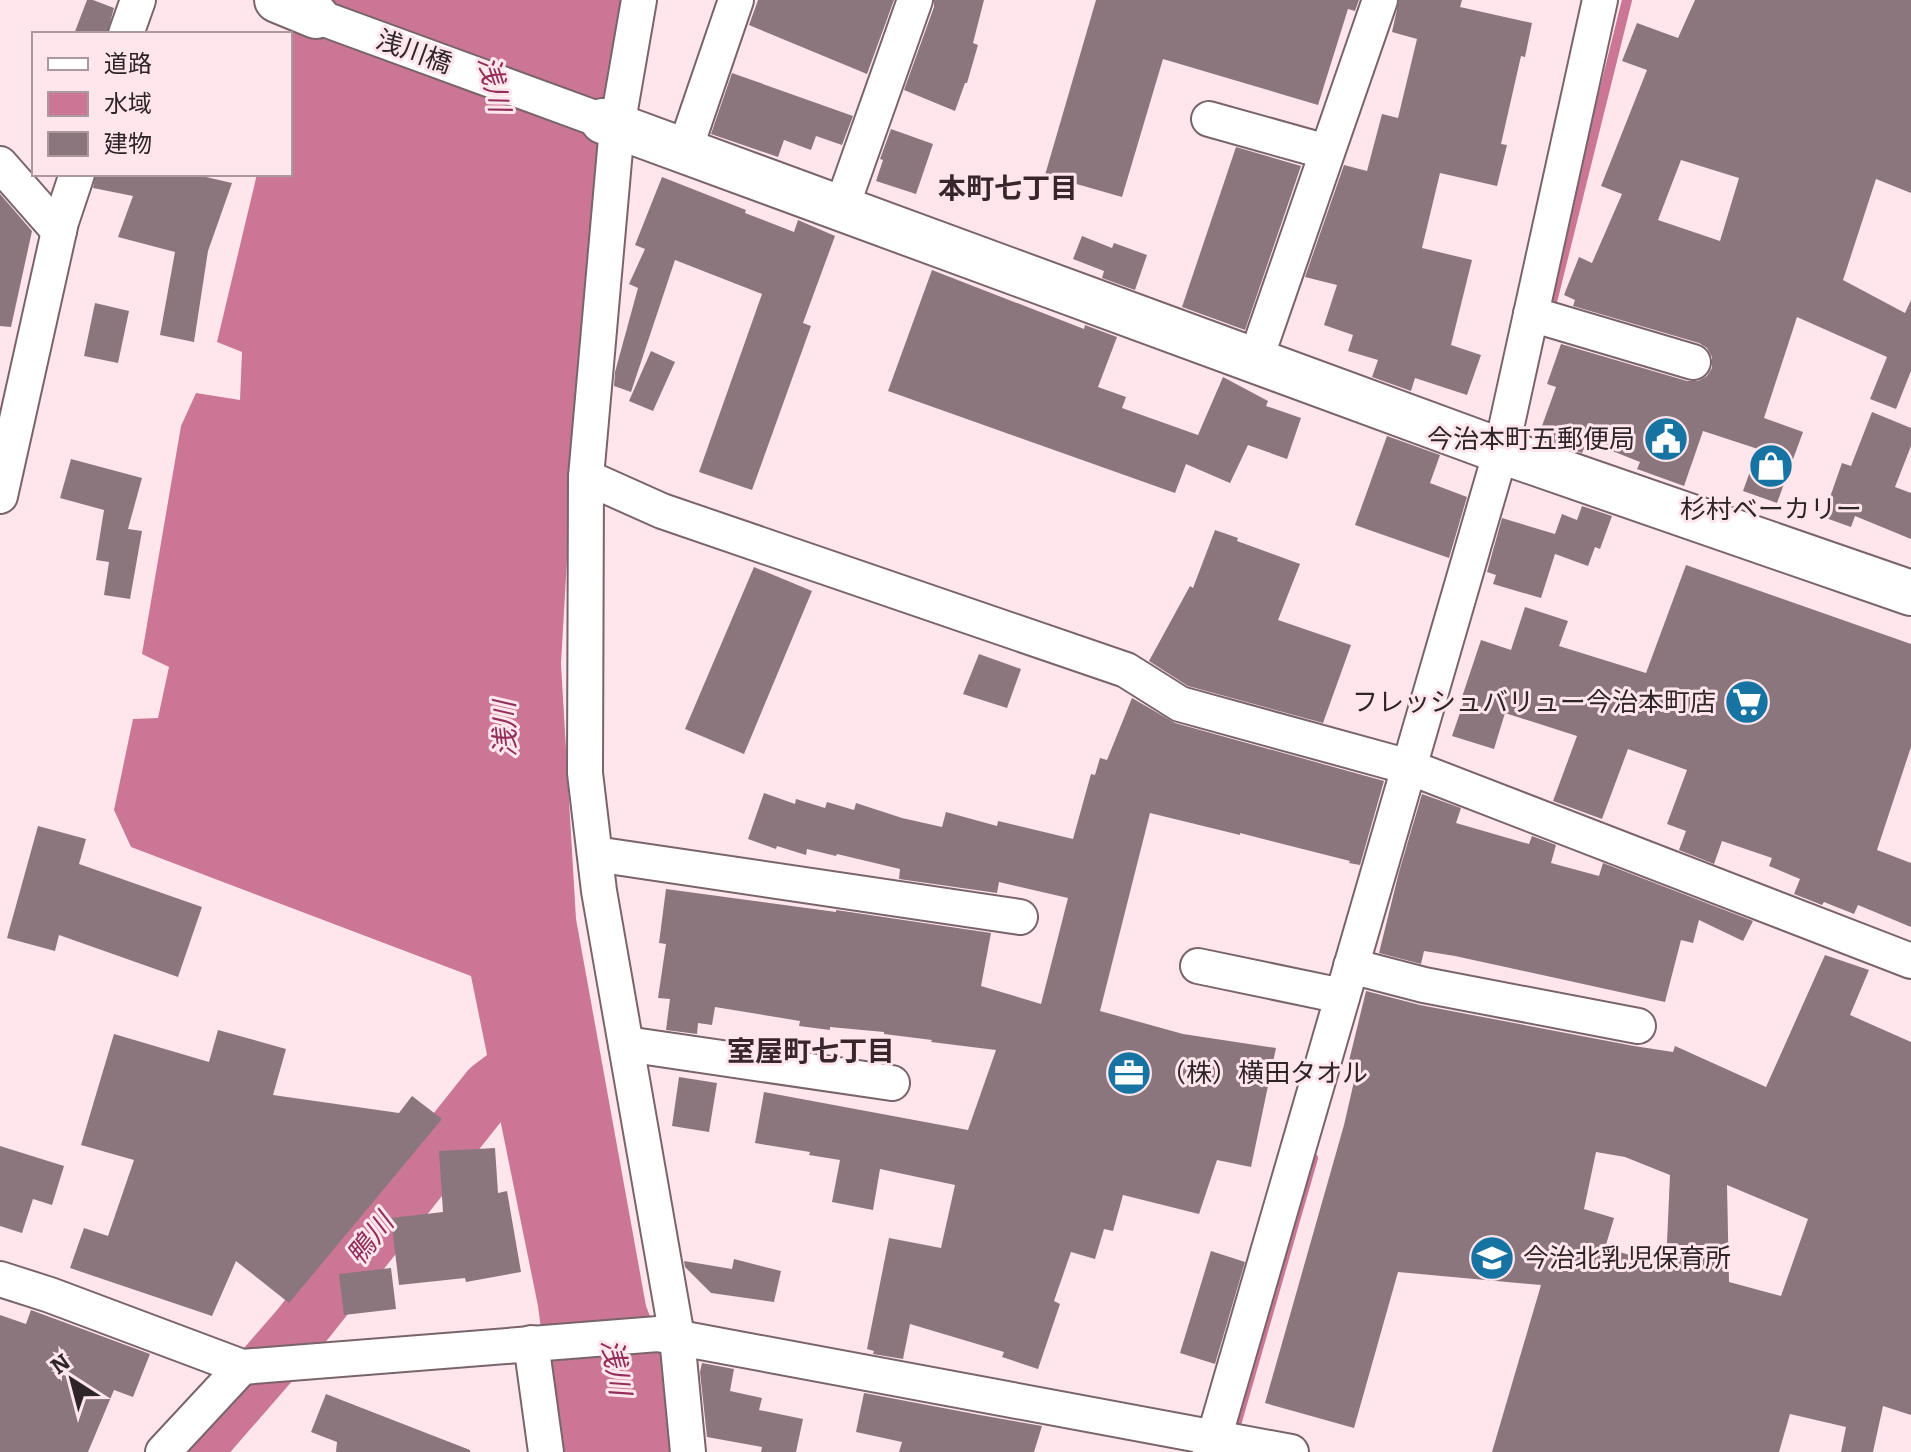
<svg xmlns="http://www.w3.org/2000/svg" width="1911" height="1452" viewBox="0 0 1911 1452" font-family="Bitter,'Noto Sans JP',serif">
  <rect width="100%" height="100%" fill="#ffe6ed"/>
  <!-- water -->
  <polygon fill="#ca7694" points="301,0 621,0 610,75 576,401 561,664 576,919 646,1306 670,1368 673,1452 557,1452 538,1306 471,976 131,847 114,810 133,719 158,718 169,667 142,654 181,426 196,393 240,400 242,352 217,342 257,174 290,174 290,43"/>
  <g fill="none" stroke-linecap="round" stroke-linejoin="round">
    <!-- stream -->
    <g stroke="#ca7694" stroke-width="10">
      <polyline points="1549,314 1627,0"/>
      <polyline points="1233,1435 1313,1158"/>
    </g>
    <!-- river -->
    <polyline stroke="#ca7694" stroke-width="58" points="192,1452 299,1329 490,1089 556,1039"/>
  </g>
  <!-- building -->
  <g fill="#8c767d" fill-rule="evenodd">
    <polygon points="87,0 93,0 114,8 107,34 74,34"/>
    <polygon points="758,0 894,0 867,74 749,25"/>
    <polygon points="934,0 984,0 973,43 978,45 967,83 965,83 955,111 904,90 934,7"/>
    <polygon points="1096,0 1359,0 1355,11 1348,9 1318,105 1163,59 1122,197 1045,175"/>
    <polygon points="1399,0 1462,0 1460,7 1532,23 1525,57 1521,56 1501,144 1507,145 1497,186 1440,173 1422,248 1472,260 1451,345 1481,355 1467,395 1415,378 1411,391 1372,377 1378,360 1348,351 1353,335 1324,325 1337,285 1305,277 1344,165 1367,171 1382,114 1398,118 1417,39 1392,32"/>
    <path d="M1695,0h216v193l-35,-14 -33,101 62,33 6,-13v71l-15,38 -26,-10 17,-42 -90,-40 -33,101 39,14 -26,71 -34,-12 15,-42 -55,-18 -19,55 -47,-17 3,-7 -53,-21 -5,12 -44,-16 18,-50 -9,-3 14,-40 126,37h11l9,-5 5,-8v-11l-5,-9 -8,-5 -126,-37 2,-6 -11,-5 15,-38 13,6 30,-69 -21,-8 46,-116 -25,-9 15,-38 41,15zM1681,160l58,18 -19,63 -62,-21z"/>
    <polygon points="732,73 853,116 842,145 816,136 811,150 784,140 778,157 711,134"/>
    <polygon points="891,129 933,144 916,194 876,181 883,160 880,159"/>
    <polygon points="1236,147 1301,166 1245,330 1182,307"/>
    <polygon points="96,174 193,174 232,183 208,251 194,342 160,335 175,252 118,237 133,196 93,188"/>
    <polygon points="662,177 746,210 745,213 794,232 798,220 835,236 803,323 811,326 752,490 699,472 762,294 675,260 631,392 614,386 615,372 638,288 629,284 645,249 635,245"/>
    <polygon points="0,194 32,231 11,327 0,326"/>
    <polygon points="1082,236 1112,248 1114,243 1147,255 1135,290 1102,278 1104,271 1073,259"/>
    <polygon points="932,270 1084,329 1085,325 1117,337 1098,387 1126,397 1122,408 1198,435 1223,377 1268,401 1266,406 1301,418 1287,459 1248,445 1230,483 1186,464 1175,493 888,391"/>
    <polygon points="95,303 129,311 118,363 84,356"/>
    <polygon points="651,351 675,362 653,411 629,401"/>
    <polygon points="1872,412 1911,428 1911,446 1895,487 1911,493 1911,539 1855,516 1851,527 1823,517 1842,463 1851,466"/>
    <polygon points="1387,436 1440,455 1430,483 1467,497 1449,558 1355,525"/>
    <polygon points="71,459 142,478 128,529 142,531 130,599 104,595 109,562 96,560 104,510 60,498"/>
    <polygon points="1582,506 1612,516 1600,549 1595,547 1588,566 1555,554 1541,598 1493,584 1496,575 1487,572 1502,518 1555,534 1562,514 1577,520"/>
    <polygon points="1215,530 1238,538 1237,541 1300,564 1278,620 1351,645 1323,723 1188,686 1149,661 1190,586 1193,588"/>
    <polygon points="1686,565 1911,644 1911,747 1877,850 1911,863 1911,927 1858,905 1854,914 1824,902 1822,905 1794,894 1800,879 1769,866 1772,858 1722,841 1714,864 1679,850 1686,831 1667,824 1687,770 1628,749 1602,819 1553,801 1577,736 1505,713 1494,749 1452,736 1465,698 1462,697 1481,640 1511,650 1525,607 1568,621 1559,646 1646,673"/>
    <polygon points="754,567 812,591 744,754 685,729"/>
    <polygon points="979,654 1021,669 1007,708 963,694"/>
    <polygon points="1132,698 1175,723 1384,781 1360,865 1349,863 1350,861 1240,833 1240,835 1150,813 1100,1011 1183,1034 1276,1048 1251,1167 1217,1160 1199,1214 1123,1195 1113,1231 1104,1229 1095,1259 1071,1252 1054,1301 1060,1304 1038,1369 1002,1357 1004,1352 910,1324 903,1359 873,1354 874,1351 867,1349 889,1238 941,1248 955,1185 880,1169 873,1210 832,1202 840,1160 809,1155 810,1152 755,1143 764,1092 968,1130 996,1050 931,1042 932,1040 884,1034 884,1032 830,1027 830,1030 799,1026 800,1021 715,1007 712,1025 698,1023 697,1034 666,1030 670,999 658,998 666,944 659,943 666,889 836,912 836,910 991,933 981,986 1041,1004 1068,898 999,882 997,893 899,879 900,869 837,854 836,856 807,849 806,855 777,846 776,849 748,839 764,793 795,804 796,799 825,808 827,802 854,810 856,803 902,818 942,827 946,812 997,826 998,821 1073,839 1091,774 1095,775 1100,758 1107,760"/>
    <polygon points="1422,794 1461,808 1456,823 1529,844 1532,836 1556,845 1551,863 1599,876 1603,863 1753,921 1743,941 1699,920 1693,943 1681,940 1665,1002 1455,956 1424,951 1421,964 1379,953 1399,872"/>
    <polygon points="38,826 86,839 79,864 202,907 178,977 59,935 55,951 7,938"/>
    <path d="M1825,955l44,15 -19,45 61,27v373l-28,-9 -10,46h-32l5,-25 -56,-13 -11,38h-287l49,-167 -143,-13 -44,156 -89,-25 79,-278 14,-61 -9,-3 17,-70 54,14 214,41 39,6 2,-6 91,41zM1596,1152l29,5 45,18 -4,90 -61,-17 9,-30 -30,-9zM1727,1185l81,34 -27,77 -52,-14z"/>
    <polygon points="218,1030 286,1049 273,1095 399,1113 412,1096 442,1119 289,1303 236,1261 212,1316 70,1268 84,1228 108,1236 134,1160 81,1145 114,1034 209,1062"/>
    <polygon points="679,1077 717,1083 709,1132 672,1126"/>
    <polygon points="0,1146 64,1166 52,1205 33,1199 22,1233 0,1226"/>
    <polygon points="495,1148 498,1193 507,1191 521,1272 466,1282 465,1278 399,1285 391,1218 443,1212 439,1151"/>
    <polygon points="1211,1251 1245,1262 1215,1364 1180,1353"/>
    <polygon points="734,1259 781,1271 774,1302 711,1293 685,1267 684,1261 732,1269"/>
    <polygon points="391,1268 396,1309 344,1315 339,1274"/>
    <polygon points="31,1310 150,1354 133,1397 114,1390 88,1452 0,1452 0,1315 26,1324"/>
    <polygon points="702,1363 734,1369 730,1391 762,1398 759,1410 803,1419 796,1452 761,1452 762,1447 707,1437 700,1372"/>
    <polygon points="864,1393 980,1415 1042,1426 1034,1452 899,1452 902,1442 856,1432"/>
    <polygon points="326,1394 470,1450 470,1452 336,1452 337,1442 311,1432"/>
  </g>
  <g fill="none" stroke-linecap="round" stroke-linejoin="round">
    <!-- street casing -->
    <g stroke="#79646a" stroke-width="38">
      <g id="street">
        <polyline points="639,0 617,127 586,477 585,773 599,891 677,1337 688,1452"/>
        <polyline points="316,16 603,121"/>
        <polyline points="126,34 138,0"/>
        <polyline points="1209,119 1327,152"/>
        <polyline points="684,152 736,0"/>
        <polyline points="0,164 59,231"/>
        <polyline points="841,209 915,0"/>
        <polyline points="1531,314 1693,362"/>
        <polyline points="1255,361 1380,0"/>
        <polyline points="586,477 662,511 1126,670 1180,704 1409,767 1911,961"/>
        <polyline points="0,496 61,222 77,174"/>
        <polyline points="595,854 1020,917"/>
        <polyline points="1198,966 1342,996"/>
        <polyline points="1351,966 1424,985 1638,1026"/>
        <polyline points="626,1044 892,1083"/>
        <polyline points="0,1279 50,1295 242,1367 658,1334 1291,1452"/>
        <polyline points="531,1343 546,1452"/>
        <polyline points="163,1452 242,1367"/>
        <polyline points="1210,1452 1501,451 1600,0"/>
      </g>
    </g>
    <!-- secondary casing -->
    <g stroke="#79646a" stroke-width="48">
      <g id="secondary">
        <polyline points="277,0 316,16"/>
        <polyline points="603,121 1501,451 1911,593"/>
      </g>
    </g>
    <!-- street -->
    <use href="#street" stroke="#fff" stroke-width="34"/>
    <!-- secondary -->
    <use href="#secondary" stroke="#fff" stroke-width="44"/>
  </g>
  <!-- icons -->
  <defs>
    <g id="civic-disc" transform="scale(2.3)"><circle r="9.5" fill="#1774a2" stroke="#ffe6ed"/><path d="M-.6-6.5H3V-4.5H.6V-3L4-1V1h2V6H-6V1h2V-1L-.6-3ZM-1.2 2.5V6h2.4V2.5Z" fill="#fff"/></g>
    <g id="shop-disc" transform="scale(2.3)"><circle r="9.5" fill="#1774a2" stroke="#ffe6ed"/><path d="M-5-2.5h2.3a2.7 3.5 0 0 1 5.4 0H5L5.5 6h-11ZM-1.5-2.5h3a1.5 2.3 0 0 0-3 0Z" fill="#fff"/></g>
    <g id="supermarket-disc" transform="scale(2.3)"><circle r="9.5" fill="#1774a2" stroke="#ffe6ed"/><path d="M-6-5.5h2.5l.6 2H6L4.5 2H-2.5L-4.4-4H-6ZM-1.5 3.2a1.3 1.3 0 1 0 .1 0ZM3 3.2a1.3 1.3 0 1 0 .1 0Z" fill="#fff"/></g>
    <g id="office-disc" transform="scale(2.3)"><circle r="9.5" fill="#1774a2" stroke="#ffe6ed"/><path d="M-6-3h4V-5.5h4V-3h4V5H-6ZM-1-4.5V-3h2v-1.5ZM-6 0V1H6V0Z" fill="#fff"/></g>
    <g id="school-disc" transform="scale(2.3)"><circle r="9.5" fill="#1774a2" stroke="#ffe6ed"/><path d="M0-5L7-2L0 1L-7-2ZM-4 1L0 2.5L4 1V4Q0 6-4 4Z" fill="#fff"/></g>
  </defs>
  <g fill-rule="evenodd">
    <use href="#civic-disc" x="1666" y="439"/>
    <use href="#shop-disc" x="1771" y="466"/>
    <use href="#supermarket-disc" x="1747" y="702"/>
    <use href="#office-disc" x="1129" y="1073"/>
    <use href="#school-disc" x="1492" y="1258"/>
  </g>
  <g text-anchor="middle" dominant-baseline="central" stroke-width="6" stroke-linejoin="round" paint-order="stroke">
    <!-- street labels -->
    <g font-size="26" fill="#2e2528" stroke="#ffe6ed">
      <text transform="translate(414 52) rotate(20)">浅川橋</text>
    </g>
    <!-- poi labels -->
    <g font-size="26" fill="#2e2528" stroke="#ffe6ed" text-anchor="end">
      <text x="1635" y="439">今治本町五郵便局</text>
      <text x="1771" y="509" text-anchor="middle">杉村ベーカリー</text>
      <text x="1716" y="702">フレッシュバリュー今治本町店</text>
      <text x="1160" y="1073" text-anchor="start">（株）横田タオル</text>
      <text x="1523" y="1258" text-anchor="start">今治北乳児保育所</text>
    </g>
    <!-- water labels -->
    <g font-size="28" font-style="italic" fill="#912d58" stroke="#ffe6ed">
      <text transform="translate(494 84) rotate(77)">浅川</text>
      <text transform="translate(505 729) rotate(-91)">浅川</text>
      <text transform="translate(370 1239) rotate(-52)">鴨川</text>
      <text transform="translate(616 1367) rotate(80)">浅川</text>
    </g>
    <!-- neighbourhood labels -->
    <g font-size="28" font-weight="bold" fill="#38262c" stroke="#ffe6ed">
      <text x="1008" y="188">本町七丁目</text>
      <text x="811" y="1051">室屋町七丁目</text>
    </g>
  </g>
  <!-- legend -->
  <rect x="32" y="32" width="260" height="144" fill="#ffe6ed" stroke="#ab999e" stroke-width="2"/>
  <rect x="48" y="58" width="40" height="12" fill="#ffffff" stroke="#ab999e" stroke-width="2"/>
  <text x="104" y="72" font-size="24" fill="#2e2528">道路</text>
  <rect x="48" y="92" width="40" height="24" fill="#ca7694" stroke="#ab999e" stroke-width="2"/>
  <text x="104" y="112" font-size="24" fill="#2e2528">水域</text>
  <rect x="48" y="132" width="40" height="24" fill="#8c767d" stroke="#ab999e" stroke-width="2"/>
  <text x="104" y="152" font-size="24" fill="#2e2528">建物</text>
  <!-- north arrow -->
  <g transform="translate(72 1380) rotate(324)" stroke="#ffe6ed" stroke-width="6" paint-order="stroke">
  <path d="M0-6L14 30L0 20L-14 30Z" fill="#2e2528"/>
  <text y="-12" font-size="22" font-weight="bold" text-anchor="middle" fill="#2e2528">N</text>
  </g>
</svg>
